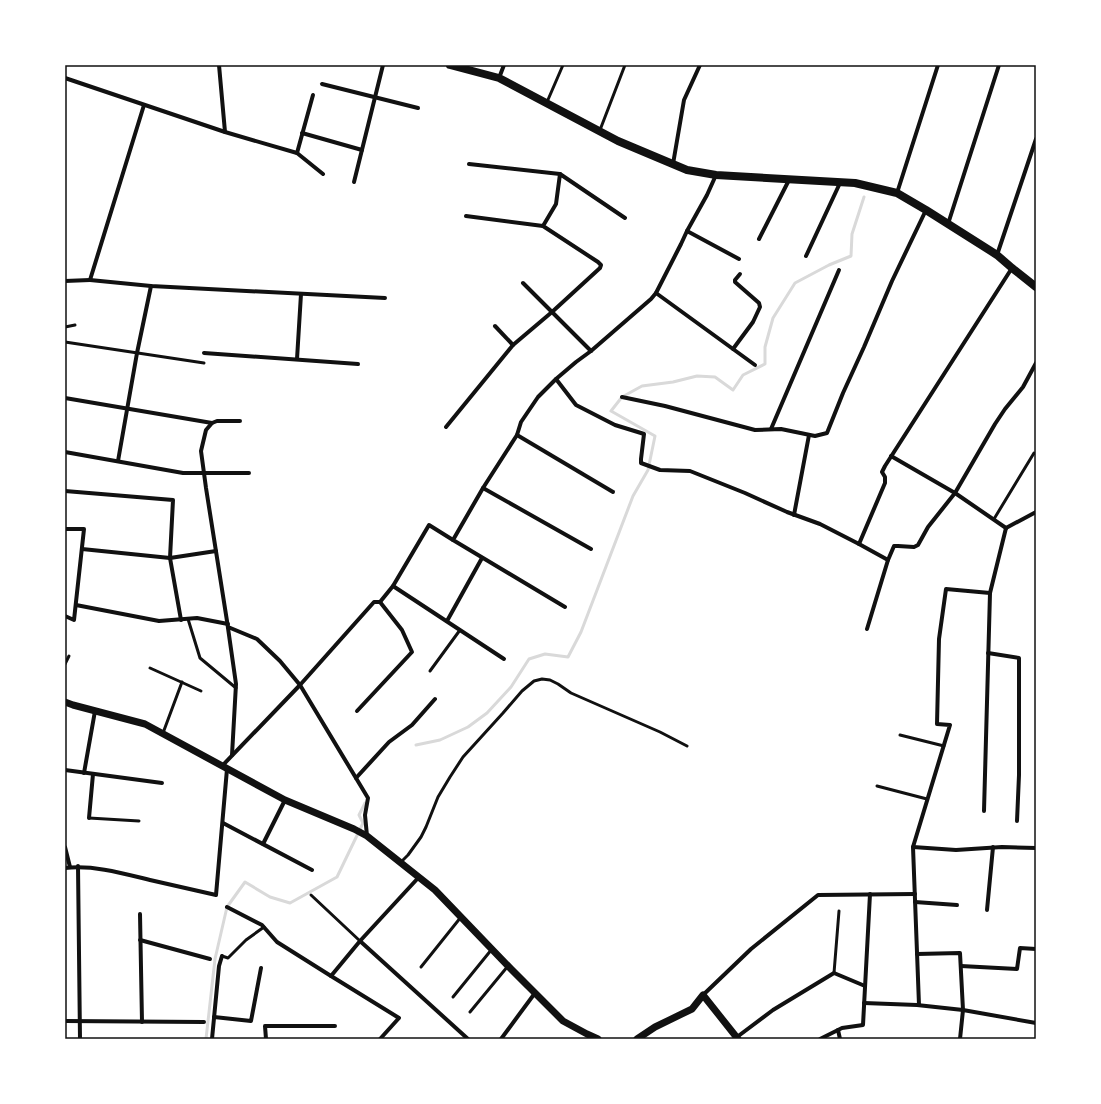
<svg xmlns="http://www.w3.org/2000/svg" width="1101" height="1104" viewBox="0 0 1101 1104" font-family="Barlow,sans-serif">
  <rect width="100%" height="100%" fill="#fff"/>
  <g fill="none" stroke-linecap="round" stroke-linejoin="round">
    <!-- stream -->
    <g stroke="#d9d9d9" stroke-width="3">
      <polyline points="416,745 440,740 468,727 487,713 511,687 529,659 545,654 568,657 581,632 633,496 648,470 655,436 611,411 622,397 642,386 673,382 697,376 715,377 733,390 743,375 765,364 765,347 773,318 795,283 829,265 851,256 852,234 864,197"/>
      <polyline points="206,1039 215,959 227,907 245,882 270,897 290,903 337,877 363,823 359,815 365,803"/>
    </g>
    <!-- service -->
    <g stroke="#111" stroke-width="3">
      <polyline points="547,102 563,65"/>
      <polyline points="600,130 625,65"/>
      <polyline points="65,327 75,325"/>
      <polyline points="65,342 204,363"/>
      <polyline points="994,519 1034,453 1036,454"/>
      <polyline points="188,619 200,658 236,688"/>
      <polyline points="65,664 69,656"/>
      <polyline points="150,668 201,691"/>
      <polyline points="430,671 460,630"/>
      <polyline points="163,733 182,682"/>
      <polyline points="900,735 944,746"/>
      <polyline points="877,786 927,799"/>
      <polyline points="89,818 139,821"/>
      <polyline points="400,863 408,855 421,837 426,827 438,797 450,777 463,757 503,713 522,691 534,681 542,679 550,680 558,684 571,693 660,732 687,746"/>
      <polyline points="311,895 360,941"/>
      <polyline points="222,956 228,958 246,940 264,927"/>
      <polyline points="421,967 461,917"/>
      <polyline points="834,973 839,911"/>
      <polyline points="453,997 492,949"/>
      <polyline points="470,1012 508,966"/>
    </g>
    <!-- minor -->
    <g stroke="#111" stroke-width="4">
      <polyline points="219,65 225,132"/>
      <polyline points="65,78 225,132 297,153 323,174"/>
      <polyline points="499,78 504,65"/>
      <polyline points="322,84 418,108"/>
      <polyline points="144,105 90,280 151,286 385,298"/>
      <polyline points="302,133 362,150"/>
      <polyline points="297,153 313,95"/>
      <polyline points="469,164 560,174"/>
      <polyline points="673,164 684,100 700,65"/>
      <polyline points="354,182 383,65"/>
      <polyline points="897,193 938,65"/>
      <polyline points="466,216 543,226"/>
      <polyline points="948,224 999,65"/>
      <polyline points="687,231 739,259"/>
      <polyline points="759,239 789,180"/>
      <polyline points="997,255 1036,139"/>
      <polyline points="806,256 840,183"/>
      <polyline points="65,281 90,280"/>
      <polyline points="523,283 552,312 600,268 601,265 598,262 543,226 556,204 560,174 625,218"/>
      <polyline points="656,293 755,365"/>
      <polyline points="495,326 513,345"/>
      <polyline points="733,349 753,322 760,307 759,303 735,282 735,280 740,274"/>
      <polyline points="204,353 358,364"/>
      <polyline points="297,359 301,294"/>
      <polyline points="556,379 576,405 615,425 641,433 644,434 641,459 641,463 660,470 690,471 745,493 787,512 820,524 859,544 888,560"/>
      <polyline points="622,397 665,406 755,430 781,429 815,436 827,433 843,393 864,347 892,281 926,210"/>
      <polyline points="65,398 212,423"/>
      <polyline points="446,427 513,345 552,312 591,351"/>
      <polyline points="771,429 839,270"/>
      <polyline points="517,435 613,492"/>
      <polyline points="65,452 183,473 249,473"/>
      <polyline points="891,456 955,493 1006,528"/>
      <polyline points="118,461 137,353 151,286"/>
      <polyline points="483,488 591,549"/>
      <polyline points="65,491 173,500 170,558 181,620"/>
      <polyline points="794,515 809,435"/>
      <polyline points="1006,528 1036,512"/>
      <polyline points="65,529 84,529 74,620 65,616"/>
      <polyline points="859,544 885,483 885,477 882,472 885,466 1012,268"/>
      <polyline points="82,549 170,558 216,551"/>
      <polyline points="393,586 504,659"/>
      <polyline points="76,605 159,621 197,618 228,624"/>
      <polyline points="565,607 453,540 483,488 517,435 521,422 538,397 556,379 576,362 591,351 651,299 656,293 681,244 687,231 707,195 716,175"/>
      <polyline points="447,621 482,558"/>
      <polyline points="228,627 257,639 280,661 300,685 368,798 365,815 367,836"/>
      <polyline points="867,629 888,560 894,546 898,546 914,547 918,545 928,527 955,493 995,424 1005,409 1023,387 1036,363"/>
      <polyline points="988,653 1019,658 1019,775 1017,821"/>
      <polyline points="357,711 412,652 402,630 380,602"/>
      <polyline points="232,755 236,684 227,621 206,488 201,451 206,430 212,423 217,421 240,421"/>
      <polyline points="222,766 300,685 374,602 380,602 393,586 429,525 453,540"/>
      <polyline points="65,770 162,783"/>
      <polyline points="84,773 95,711"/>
      <polyline points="356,778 389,742 412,725 435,699"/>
      <polyline points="984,811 990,593 1006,528"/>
      <polyline points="89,818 93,774"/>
      <polyline points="223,823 312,870"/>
      <polyline points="263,844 285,800"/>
      <polyline points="65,847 70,867"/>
      <polyline points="913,847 956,850 1002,847 1036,848"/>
      <polyline points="78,866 80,1039"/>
      <path d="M65,868c29,-3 57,5 85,12 22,5 44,10 66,15l11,-126"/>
      <polyline points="915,902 957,905"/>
      <polyline points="227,907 262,925 277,942 331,976 360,941 419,877"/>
      <polyline points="987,910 993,847"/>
      <polyline points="140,914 142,1022"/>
      <polyline points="140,940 210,959"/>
      <polyline points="360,941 468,1039"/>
      <polyline points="917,954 960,953 963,1010 960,1039"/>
      <polyline points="961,966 1017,969 1020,948 1036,949"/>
      <polyline points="331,976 399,1018 380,1039"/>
      <polyline points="703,995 751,949 818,895 915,894"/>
      <polyline points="864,1003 917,1005 963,1010 1036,1023"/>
      <polyline points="919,1005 913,847 950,725 937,724 939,639 946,589 990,593"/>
      <polyline points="214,1017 251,1021 261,968"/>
      <polyline points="65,1021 204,1022"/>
      <polyline points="838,1030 840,1039"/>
      <polyline points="737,1037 773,1010 834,973 865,986"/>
      <polyline points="212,1039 219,966 222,956"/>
      <polyline points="266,1039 265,1026 335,1026"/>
      <polyline points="501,1039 535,993"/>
      <polyline points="820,1039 842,1028 863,1025 870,894"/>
    </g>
    <!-- tertiary -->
    <g stroke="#111" stroke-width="7">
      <polyline points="65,702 73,705 145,724 285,800 354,829 367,836 435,890 511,969 563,1021 587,1034 598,1039"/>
      <polyline points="637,1039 655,1027 692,1009 703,995 738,1039"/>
    </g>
    <!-- secondary -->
    <polyline stroke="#111" stroke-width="8" points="450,65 499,78 618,141 687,170 716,175 855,183 897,193 926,210 997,255 1012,268 1036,287"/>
  </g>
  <!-- border -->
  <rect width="1101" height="1104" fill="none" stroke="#ffffff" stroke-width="132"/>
  <rect x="66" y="66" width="969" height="972" fill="none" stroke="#111" stroke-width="1.5"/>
</svg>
